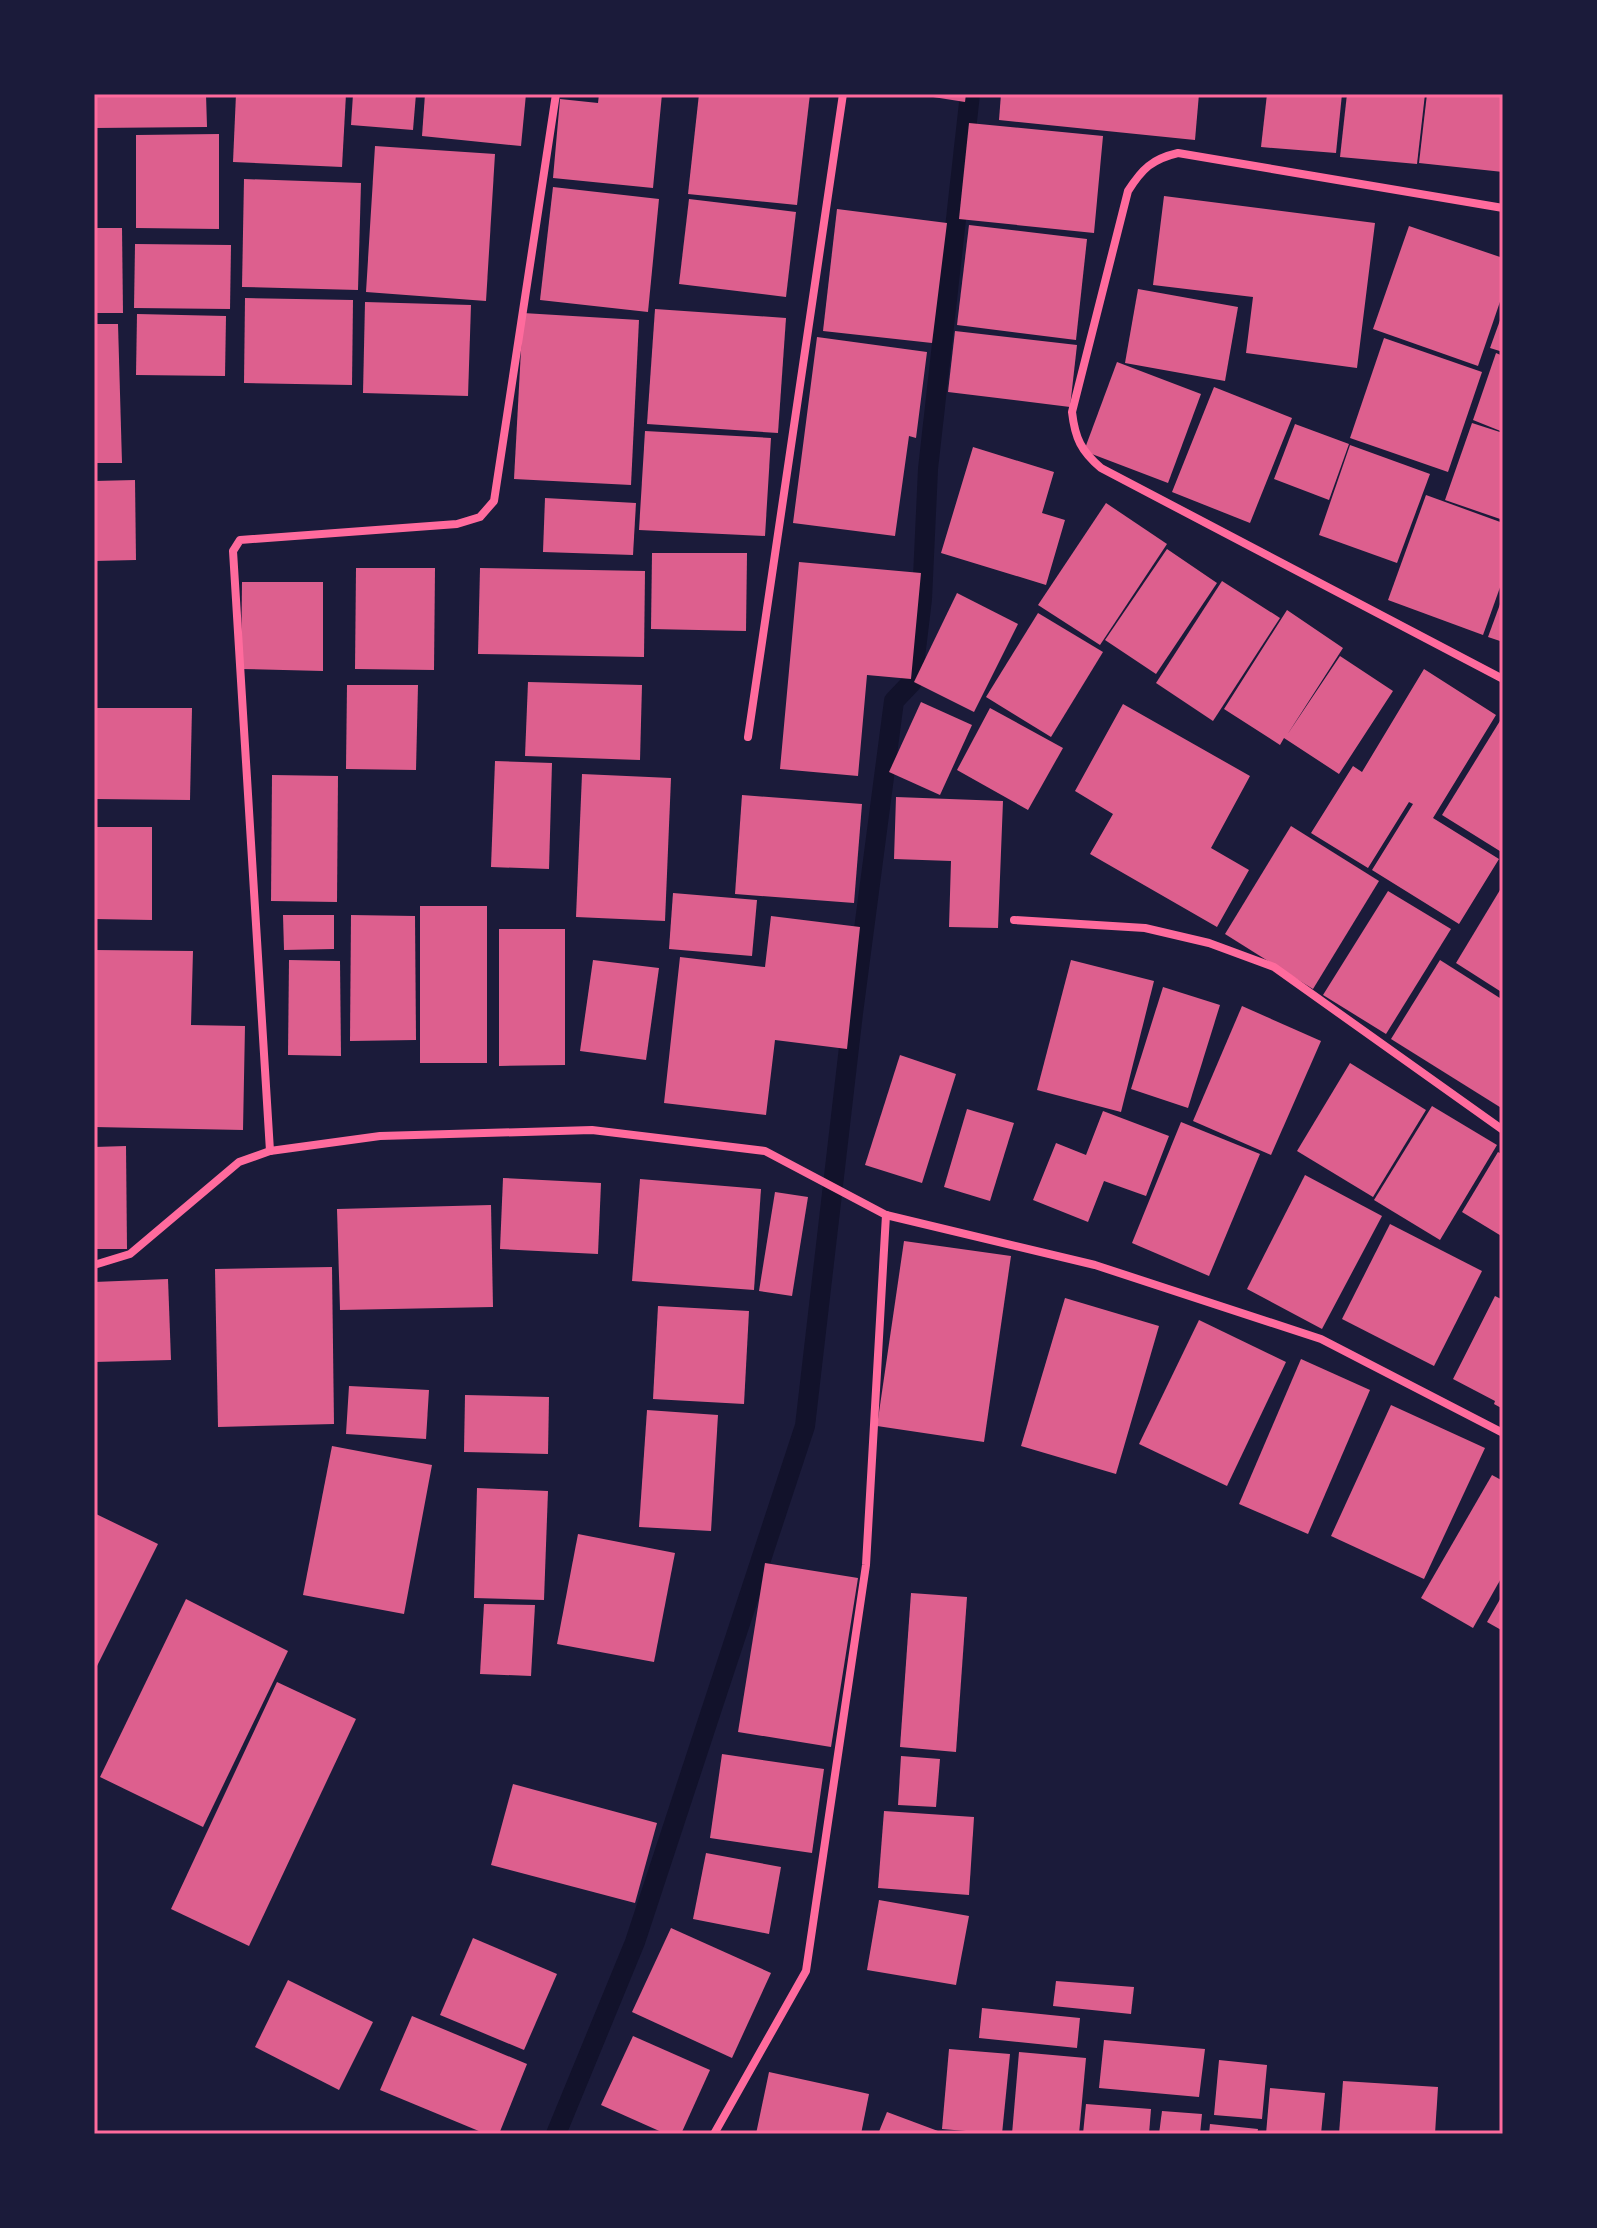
<svg xmlns="http://www.w3.org/2000/svg" width="1597" height="2228" viewBox="0 0 1597 2228" font-family="Ubuntu,sans-serif">
  <rect width="100%" height="100%" fill="#1b1b3a"/>
  <g fill="none" stroke-linecap="round" stroke-linejoin="round">
    <!-- stream -->
    <polyline stroke="#12122b" stroke-width="20" points="556,2134 635,1942 805,1426 853,1013 894,701 912,682 922,599 928,469 970,94"/>
  </g>
  <!-- building -->
  <g fill="#dd5f8e">
    <polygon points="94,94 206,94 207,127 94,128"/>
    <polygon points="236,94 346,94 342,167 233,162"/>
    <polygon points="353,94 416,94 413,130 351,125"/>
    <polygon points="425,94 526,94 521,146 422,136"/>
    <polygon points="599,94 662,94 653,188 553,178 560,99 598,103"/>
    <polygon points="699,94 810,94 797,205 688,194"/>
    <polygon points="914,94 966,94 965,102"/>
    <polygon points="1001,94 1199,94 1195,140 999,120"/>
    <polygon points="1267,94 1342,94 1336,153 1261,147"/>
    <polygon points="1347,94 1425,94 1417,164 1340,157"/>
    <polygon points="1427,94 1503,94 1503,172 1419,163"/>
    <polygon points="969,123 1103,136 1094,233 959,219"/>
    <polygon points="219,134 219,229 136,228 136,135"/>
    <polygon points="375,146 495,154 486,301 366,292"/>
    <polygon points="244,179 361,183 358,290 242,287"/>
    <polygon points="553,187 659,199 648,312 540,300"/>
    <polygon points="1164,196 1375,223 1357,368 1246,353 1253,297 1153,285"/>
    <polygon points="689,199 796,212 786,297 679,284"/>
    <polygon points="837,209 947,223 932,343 823,331"/>
    <polygon points="969,225 1087,239 1076,340 957,325"/>
    <polygon points="1409,226 1503,258 1503,293 1478,366 1373,329"/>
    <polygon points="94,228 122,228 123,313 94,313"/>
    <polygon points="135,244 231,245 230,309 134,308"/>
    <polygon points="1138,289 1238,307 1225,381 1125,363"/>
    <polygon points="245,298 353,300 352,385 244,383"/>
    <polygon points="365,302 471,305 468,396 363,393"/>
    <polygon points="655,309 786,318 778,433 647,424"/>
    <polygon points="1503,312 1503,352 1490,348"/>
    <polygon points="523,313 639,320 631,485 514,479"/>
    <polygon points="137,314 226,316 225,376 136,375"/>
    <polygon points="94,324 118,324 122,463 94,463"/>
    <polygon points="955,331 1077,345 1070,407 948,392"/>
    <polygon points="817,337 927,352 916,438 909,436 895,536 793,523"/>
    <polygon points="1384,338 1482,372 1448,472 1350,438"/>
    <polygon points="1496,353 1503,356 1503,432 1473,420"/>
    <polygon points="1117,362 1201,394 1168,483 1084,451"/>
    <polygon points="1214,387 1292,418 1250,523 1172,492"/>
    <polygon points="1472,423 1503,433 1503,520 1445,500"/>
    <polygon points="1295,424 1349,444 1329,500 1274,479"/>
    <polygon points="645,431 771,438 765,536 639,530"/>
    <polygon points="1350,445 1430,474 1397,563 1319,535"/>
    <polygon points="973,447 1054,472 1042,513 1065,520 1046,585 941,553"/>
    <polygon points="135,480 136,560 94,561 94,481"/>
    <polygon points="1426,495 1503,523 1503,579 1483,635 1388,600"/>
    <polygon points="545,498 636,503 633,555 543,552"/>
    <polygon points="1106,503 1167,544 1100,645 1038,605"/>
    <polygon points="1167,549 1217,583 1156,674 1105,640"/>
    <polygon points="652,553 747,553 746,631 651,629"/>
    <polygon points="799,562 921,573 911,679 867,675 858,776 780,769"/>
    <polygon points="356,568 435,568 434,670 355,669"/>
    <polygon points="480,568 645,571 644,657 478,654"/>
    <polygon points="1222,581 1280,618 1213,721 1156,683"/>
    <polygon points="242,582 323,582 323,671 241,669"/>
    <polygon points="957,593 1018,624 974,712 914,682"/>
    <polygon points="1503,596 1503,642 1488,637"/>
    <polygon points="1287,610 1343,648 1287,735 1340,656 1393,691 1339,774 1284,738 1280,745 1224,709"/>
    <polygon points="1038,613 1103,652 1051,737 986,697"/>
    <polygon points="1424,669 1496,715 1433,818 1499,859 1459,924 1372,870 1413,804 1409,802 1368,868 1311,833 1353,766 1362,772"/>
    <polygon points="528,682 642,685 640,760 525,756"/>
    <polygon points="347,685 418,685 416,770 346,769"/>
    <polygon points="921,702 972,725 940,795 889,772"/>
    <polygon points="1123,704 1250,776 1211,848 1249,870 1217,927 1090,854 1113,814 1075,791"/>
    <polygon points="94,708 192,708 190,800 94,799"/>
    <polygon points="990,708 1063,748 1028,810 957,770"/>
    <polygon points="1503,716 1503,853 1442,815"/>
    <polygon points="495,761 552,763 549,869 491,867"/>
    <polygon points="582,774 671,778 665,921 576,917"/>
    <polygon points="272,775 338,776 337,902 271,901"/>
    <polygon points="742,795 862,804 854,903 735,894"/>
    <polygon points="896,797 1003,801 998,928 949,927 951,861 894,859"/>
    <polygon points="1291,826 1379,881 1313,989 1225,934"/>
    <polygon points="94,827 152,827 152,920 94,919"/>
    <polygon points="1503,885 1503,993 1456,963"/>
    <polygon points="1388,891 1451,929 1386,1034 1323,995"/>
    <polygon points="673,893 757,900 752,956 669,949"/>
    <rect x="420" y="906" width="67" height="157"/>
    <polygon points="283,915 334,915 334,949 284,950"/>
    <polygon points="351,915 415,916 416,1040 350,1041"/>
    <polygon points="771,916 860,927 847,1049 775,1040 766,1115 664,1103 680,957 765,967"/>
    <polygon points="499,929 565,929 565,1065 499,1066"/>
    <polygon points="94,950 193,951 191,1025 245,1026 243,1130 94,1127"/>
    <polygon points="289,960 340,961 341,1056 288,1055"/>
    <polygon points="593,960 659,968 646,1060 580,1051"/>
    <polygon points="1071,960 1154,981 1121,1112 1037,1090"/>
    <polygon points="1440,960 1503,1000 1503,1109 1391,1039"/>
    <polygon points="1163,987 1220,1005 1188,1108 1131,1089"/>
    <polygon points="1242,1006 1321,1041 1271,1155 1193,1121"/>
    <polygon points="900,1055 956,1074 922,1183 865,1165"/>
    <polygon points="1350,1063 1426,1110 1373,1197 1297,1151"/>
    <polygon points="1432,1106 1497,1145 1440,1240 1374,1200"/>
    <polygon points="967,1109 1014,1123 990,1201 944,1187"/>
    <polygon points="1103,1111 1169,1136 1146,1196 1104,1181 1088,1222 1033,1200 1056,1143 1086,1155"/>
    <polygon points="1181,1122 1260,1154 1209,1276 1132,1243"/>
    <polygon points="126,1146 127,1249 94,1249 94,1147"/>
    <polygon points="1498,1152 1503,1155 1503,1237 1462,1212"/>
    <polygon points="1305,1175 1382,1216 1322,1329 1247,1289"/>
    <polygon points="503,1178 601,1183 598,1254 500,1249"/>
    <polygon points="640,1179 761,1189 754,1290 632,1281"/>
    <polygon points="775,1192 808,1197 792,1296 759,1291"/>
    <polygon points="491,1205 493,1307 340,1310 337,1209"/>
    <polygon points="1390,1224 1482,1271 1434,1366 1342,1319"/>
    <polygon points="904,1241 1011,1256 984,1442 877,1426"/>
    <polygon points="332,1267 334,1424 218,1427 215,1269"/>
    <polygon points="168,1279 171,1360 94,1362 94,1282"/>
    <polygon points="1495,1296 1503,1300 1503,1409 1494,1404 1495,1401 1453,1379"/>
    <polygon points="1065,1298 1159,1326 1116,1474 1021,1446"/>
    <polygon points="658,1306 749,1311 744,1404 653,1399"/>
    <polygon points="1199,1320 1286,1362 1227,1486 1139,1444"/>
    <polygon points="1301,1359 1370,1390 1308,1534 1239,1504"/>
    <polygon points="349,1386 429,1390 426,1439 346,1434"/>
    <polygon points="465,1395 549,1397 548,1454 464,1452"/>
    <polygon points="1391,1405 1485,1448 1424,1579 1331,1536"/>
    <polygon points="647,1410 718,1415 711,1531 639,1527"/>
    <polygon points="332,1446 432,1465 404,1614 303,1595"/>
    <polygon points="1492,1475 1503,1481 1503,1575 1473,1628 1421,1598"/>
    <polygon points="477,1488 548,1491 544,1600 474,1598"/>
    <polygon points="94,1513 158,1544 94,1672"/>
    <polygon points="578,1534 675,1553 654,1662 557,1644"/>
    <polygon points="765,1563 858,1578 831,1747 738,1732"/>
    <polygon points="911,1593 967,1597 956,1752 900,1747"/>
    <polygon points="1503,1594 1503,1631 1487,1622"/>
    <polygon points="186,1599 288,1651 203,1827 100,1777"/>
    <polygon points="484,1604 535,1605 531,1676 480,1674"/>
    <polygon points="277,1682 356,1719 249,1946 171,1909"/>
    <polygon points="722,1754 824,1769 812,1853 710,1838"/>
    <polygon points="901,1756 940,1759 936,1807 898,1805"/>
    <polygon points="513,1784 657,1823 635,1903 491,1865"/>
    <polygon points="884,1811 974,1817 969,1895 878,1888"/>
    <polygon points="706,1853 781,1867 769,1934 693,1919"/>
    <polygon points="879,1900 969,1916 956,1985 867,1970"/>
    <polygon points="671,1928 771,1973 732,2058 632,2012"/>
    <polygon points="473,1938 557,1974 524,2050 440,2015"/>
    <polygon points="288,1980 373,2022 339,2090 255,2047"/>
    <polygon points="1056,1981 1134,1987 1131,2014 1053,2006"/>
    <polygon points="982,2008 1080,2018 1077,2048 979,2038"/>
    <polygon points="412,2016 527,2064 499,2134 486,2134 380,2090"/>
    <polygon points="633,2036 710,2070 681,2134 666,2134 601,2105"/>
    <polygon points="1104,2040 1205,2049 1199,2097 1099,2088"/>
    <polygon points="949,2049 1010,2054 1002,2134 942,2129"/>
    <polygon points="1019,2052 1086,2058 1079,2134 1012,2134"/>
    <polygon points="1219,2060 1267,2065 1262,2119 1214,2115"/>
    <polygon points="769,2072 869,2094 861,2134 756,2134"/>
    <polygon points="1343,2081 1438,2087 1435,2134 1339,2134"/>
    <polygon points="1270,2088 1325,2093 1321,2134 1266,2134"/>
    <polygon points="1086,2104 1151,2109 1149,2134 1083,2134"/>
    <polygon points="1162,2111 1202,2114 1200,2134 1159,2134"/>
    <polygon points="887,2112 938,2131 937,2134 878,2134"/>
    <polygon points="1210,2124 1258,2129 1257,2134 1209,2134"/>
  </g>
  <g fill="none" stroke-linecap="round" stroke-linejoin="round">
    <!-- minor -->
    <g stroke="#ff6b9d" stroke-width="8">
      <path d="M1503,208l-325,-55c-26,6 -36,16 -50,38l-56,221c3,26 9,39 29,56l402,211"/>
      <polyline points="748,737 843,94"/>
      <polyline points="1014,920 1145,928 1209,943 1274,967 1503,1130"/>
      <polyline points="270,1151 233,551 240,540 457,524 480,517 494,501 556,94"/>
      <polyline points="94,1265 130,1254 239,1162 270,1151 380,1136 592,1130 765,1151 886,1215 1095,1265 1321,1339 1503,1433"/>
      <polyline points="714,2134 806,1971 866,1565 886,1215"/>
    </g>
  </g>
  <!-- border -->
  <rect width="1597" height="2228" fill="none" stroke="#1b1b3a" stroke-width="192"/>
  <rect x="96" y="96" width="1405" height="2036" fill="none" stroke="#ff6b9d" stroke-width="3"/>
</svg>
